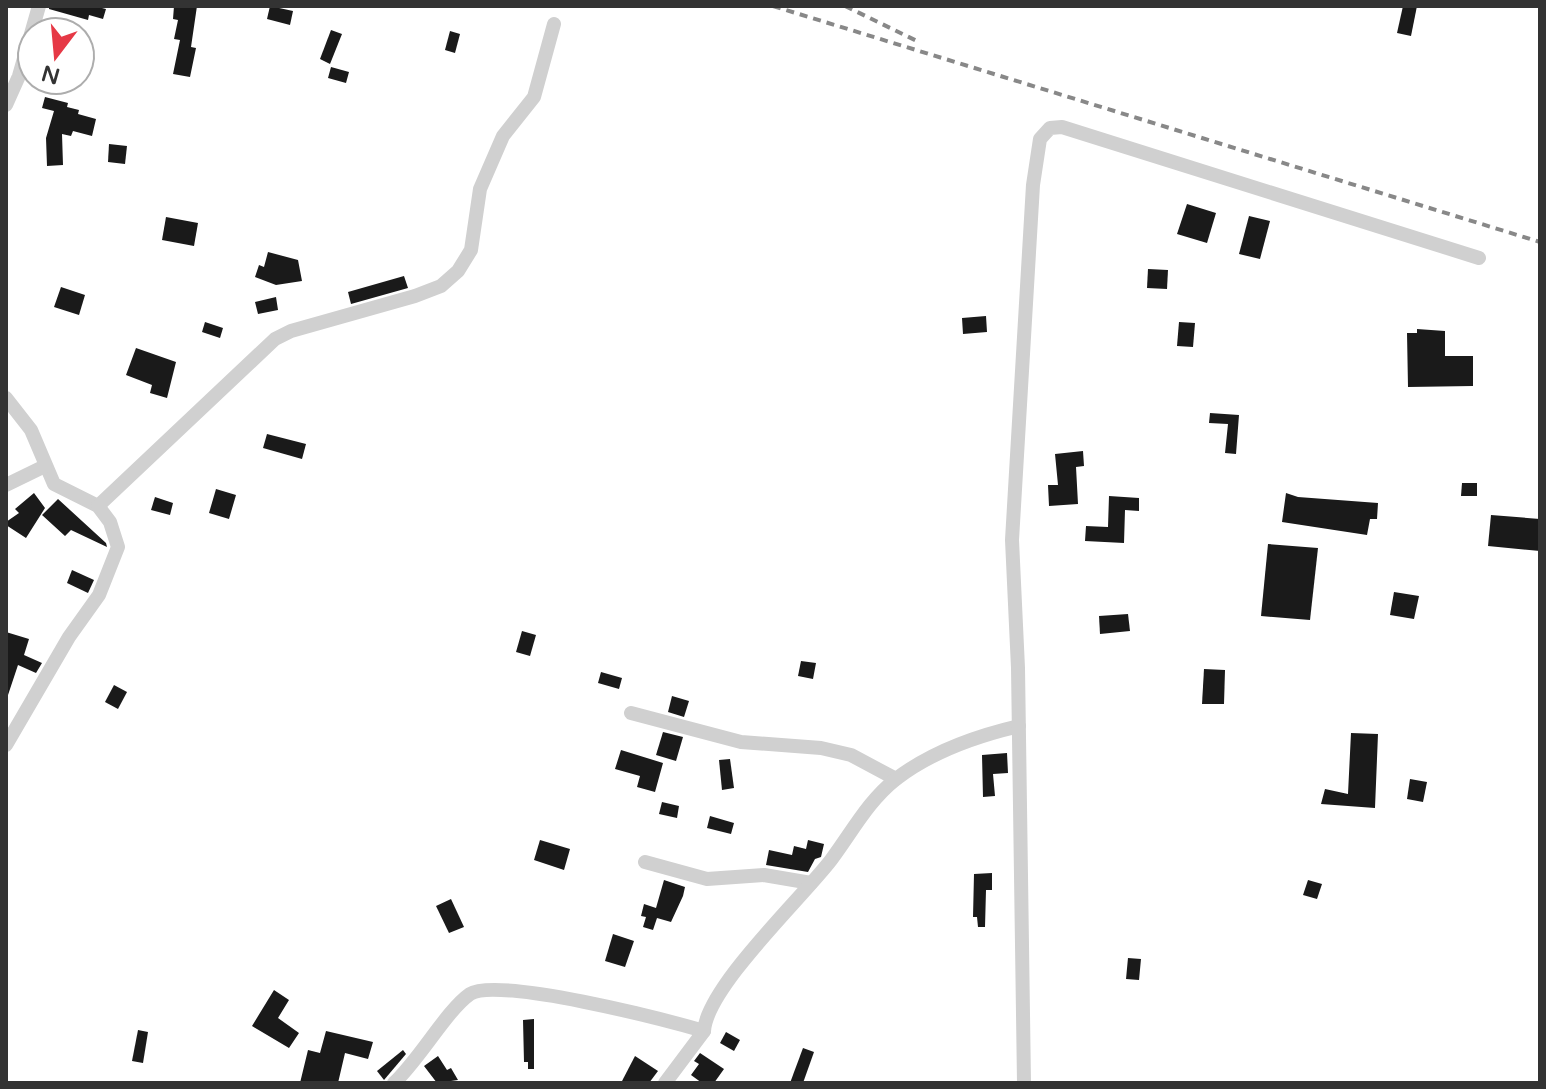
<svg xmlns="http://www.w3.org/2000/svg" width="1546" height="1089" viewBox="0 0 1546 1089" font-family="'Varela Round',sans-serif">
  <rect width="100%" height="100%" fill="#fff"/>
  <!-- building -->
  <g fill="#1a1a1a">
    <polygon points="49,6 94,6 106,9 103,19 89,15 88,20 49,9"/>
    <polygon points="174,6 197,6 191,47 196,48 190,77 173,74 180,40 174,39 178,20 173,19"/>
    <polygon points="270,6 293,11 290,25 267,19"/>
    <polygon points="1403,6 1417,6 1411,36 1397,33"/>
    <polygon points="331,30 342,34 330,64 320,59"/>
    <polygon points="450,31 460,34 455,53 445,50"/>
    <polygon points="331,67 349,72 346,83 328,78"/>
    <polygon points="45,97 68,103 67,107 79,110 78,114 96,119 92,136 73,131 71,136 62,134 63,165 47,166 46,138 54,111 42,108"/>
    <polygon points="109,144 127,146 125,164 108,162"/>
    <polygon points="1187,204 1216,213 1207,243 1177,234"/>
    <polygon points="1249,216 1270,221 1260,259 1239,254"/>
    <polygon points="166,217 198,223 194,246 162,240"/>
    <polygon points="268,252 298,260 302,281 276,285 255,277 259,265 264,267"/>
    <polygon points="1148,269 1168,270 1167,289 1147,288"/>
    <polygon points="404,276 408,288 351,304 348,292"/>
    <polygon points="61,287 85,295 79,315 54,307"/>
    <polygon points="276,297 278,310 258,314 255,302"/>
    <polygon points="986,316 987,332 963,334 962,318"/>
    <polygon points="205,322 223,328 220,338 202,332"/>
    <polygon points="1179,322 1195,323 1193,347 1177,346"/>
    <polygon points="1417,329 1445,331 1445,356 1473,356 1473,386 1408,387 1407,333 1417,333"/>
    <polygon points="136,348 176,362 167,398 150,393 152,385 126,375"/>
    <polygon points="1210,413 1239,415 1236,454 1225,453 1228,424 1209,423"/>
    <polygon points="267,434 306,444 302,459 263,448"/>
    <polygon points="1083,451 1084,466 1076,467 1078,504 1049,506 1048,485 1058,485 1055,454"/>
    <polygon points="1462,483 1477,483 1477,496 1461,496"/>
    <polygon points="216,489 236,495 229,519 209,513"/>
    <polygon points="34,493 45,508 26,538 6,525 6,522 19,513 15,509"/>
    <polygon points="1286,493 1298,497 1378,503 1377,519 1370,519 1367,535 1282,522"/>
    <polygon points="1109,496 1139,498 1139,511 1125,510 1124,543 1085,541 1086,526 1108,527"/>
    <polygon points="155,497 173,503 170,515 151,510"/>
    <polygon points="58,499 106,543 107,547 71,530 65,536 42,515"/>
    <polygon points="1491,515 1540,519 1540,551 1488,546"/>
    <polygon points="1268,544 1318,548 1310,620 1261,616"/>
    <polygon points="72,570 94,580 88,593 67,583"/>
    <polygon points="1394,592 1419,596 1414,619 1390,615"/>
    <polygon points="1128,614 1130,631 1100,634 1099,616"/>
    <polygon points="522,631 536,635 530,656 516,652"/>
    <polygon points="6,632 29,639 24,655 42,663 36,673 18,665 8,695"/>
    <polygon points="801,661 816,663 813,679 798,676"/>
    <polygon points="1204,669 1225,670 1224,704 1202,704"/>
    <polygon points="601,672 622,678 619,689 598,683"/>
    <polygon points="114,685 127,692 118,709 105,702"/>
    <polygon points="672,696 689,701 684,717 668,712"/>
    <polygon points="663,732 683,737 676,761 656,755"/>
    <polygon points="1351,733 1378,734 1375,808 1321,804 1325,789 1348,794"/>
    <polygon points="621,750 663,763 655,792 637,787 640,776 615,769"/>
    <polygon points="1007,753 1008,773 993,774 995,796 983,797 982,755"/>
    <polygon points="730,759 734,788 722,790 719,760"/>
    <polygon points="1410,779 1427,782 1423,802 1407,799"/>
    <polygon points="662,802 679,806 677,818 659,814"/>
    <polygon points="710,816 734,823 731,834 707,828"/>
    <polygon points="540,840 570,849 564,870 534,860"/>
    <polygon points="808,840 824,844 821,857 815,859 808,872 766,865 769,850 792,855 794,846 806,849"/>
    <polygon points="992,873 992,890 986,890 985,927 978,927 977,917 973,917 974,874"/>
    <polygon points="664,880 685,887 683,896 671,922 657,918 653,930 643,927 646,917 641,916 644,904 656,908"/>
    <polygon points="1308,880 1322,884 1317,899 1303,895"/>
    <polygon points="451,899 464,927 449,933 436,906"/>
    <polygon points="613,934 634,941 625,967 605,961"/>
    <polygon points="1128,958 1141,959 1139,980 1126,979"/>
    <polygon points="274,990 289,1000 278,1018 299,1033 289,1048 252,1026"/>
    <polygon points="534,1019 534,1069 528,1069 528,1062 524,1062 523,1020"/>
    <polygon points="138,1030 148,1032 143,1063 132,1061"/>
    <polygon points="326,1031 373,1042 368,1059 345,1053 338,1083 300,1083 308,1050 320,1053"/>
    <polygon points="726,1032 740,1040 734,1051 720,1043"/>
    <polygon points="803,1048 814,1052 803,1083 790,1083"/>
    <polygon points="403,1050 406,1054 384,1080 377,1071"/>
    <polygon points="700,1053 724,1069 714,1083 702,1083 691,1075 699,1064 694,1061"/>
    <polygon points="438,1056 447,1070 451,1068 458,1080 437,1083 424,1066"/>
    <polygon points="635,1056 658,1071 649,1083 621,1083"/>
  </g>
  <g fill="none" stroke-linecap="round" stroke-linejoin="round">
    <!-- minor -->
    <g stroke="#d0d0d0" stroke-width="14">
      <polyline points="6,105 19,76 39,6"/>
      <polyline points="6,398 31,430 54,484 98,506 110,522 118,547 99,595 69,637 6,745"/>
      <polyline points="6,485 45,466"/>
      <polyline points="98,506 275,339 291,331 415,296 441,286 458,271 471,250 480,189 503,136 534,97 554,24"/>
      <polyline points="631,713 741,742 821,748 851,755 896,779"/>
      <polyline points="645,862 707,879 764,875 811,883"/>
      <path d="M394,1083c25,-23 53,-73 76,-89 27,-18 196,26 234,37"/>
      <path d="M665,1083l39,-52c3,-44 98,-133 127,-171 21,-28 37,-59 65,-81 35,-27 80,-43 123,-53"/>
      <polyline points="1024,1083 1018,668 1012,540 1033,185 1040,139 1050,128 1062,127 1479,258"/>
    </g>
    <!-- rail -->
    <g stroke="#888" stroke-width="4" stroke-dasharray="8 6" stroke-linecap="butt">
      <polyline points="773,6 1540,242"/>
      <polyline points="845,6 917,41"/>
    </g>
  </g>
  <!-- border -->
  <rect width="1546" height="1089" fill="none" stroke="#333333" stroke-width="16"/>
  <!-- north arrow -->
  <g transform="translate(56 56) rotate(196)"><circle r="38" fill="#ffffff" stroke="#adadad" stroke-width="2"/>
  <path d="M0-6L14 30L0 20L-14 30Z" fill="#e63946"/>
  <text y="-12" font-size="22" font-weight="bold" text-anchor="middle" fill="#333333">N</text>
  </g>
</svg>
